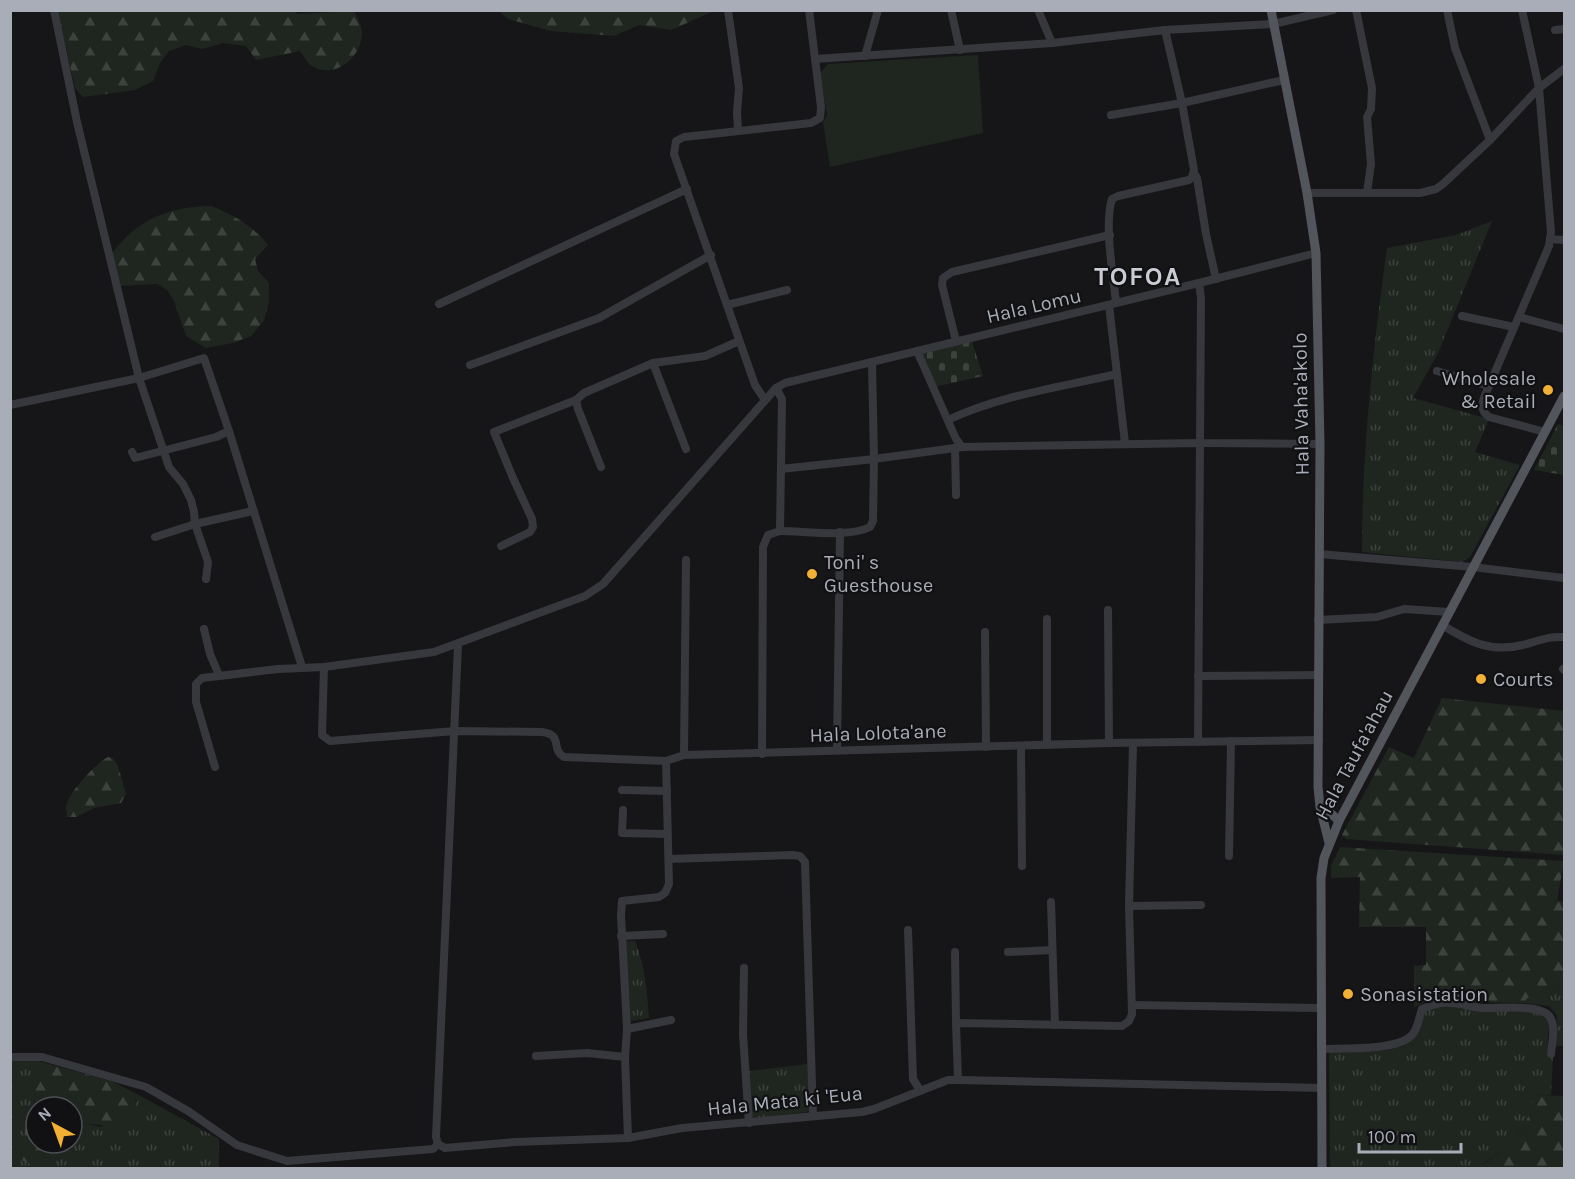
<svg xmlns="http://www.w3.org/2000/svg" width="1575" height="1179" viewBox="0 0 1575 1179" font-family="Karla,sans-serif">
  <defs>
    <pattern id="grass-tufts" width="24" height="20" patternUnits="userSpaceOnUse" patternTransform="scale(1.5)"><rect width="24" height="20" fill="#1e261f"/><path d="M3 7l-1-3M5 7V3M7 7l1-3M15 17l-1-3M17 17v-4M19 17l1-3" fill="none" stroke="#3c433d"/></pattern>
    <pattern id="forest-firs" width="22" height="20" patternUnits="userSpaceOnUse" patternTransform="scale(1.5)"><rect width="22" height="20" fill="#1e261f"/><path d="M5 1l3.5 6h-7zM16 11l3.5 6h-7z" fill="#3c433d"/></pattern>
    <pattern id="cemetery-stones" width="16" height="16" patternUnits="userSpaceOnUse" patternTransform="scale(1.5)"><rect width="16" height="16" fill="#1e261f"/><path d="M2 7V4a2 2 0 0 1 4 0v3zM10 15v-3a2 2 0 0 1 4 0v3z" fill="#3c433d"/></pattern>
  </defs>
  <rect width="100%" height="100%" fill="#161618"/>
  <!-- grass -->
  <g fill="url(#grass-tufts)">
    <path d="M1492,221l-54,132 -25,45 76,21 -14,33 45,13 -50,92 -8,5 -100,-10c0,-102 11,-203 25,-304l69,-13z"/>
    <path d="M625,941h10c10,25 12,50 14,77l-18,3 -2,-3z"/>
    <path d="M1564,981v65h-9l2,-30 -8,-10 -26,-3c9,-10 16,-13 30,-12z"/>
    <path d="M1449,1005l83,5 15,7 2,8 -2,31h6l-2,39h-16l-5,22 -20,29 -34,22h-146l-1,-116c22,-1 62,3 81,-10 9,-6 12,-21 15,-30l11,-5z"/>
    <polygon points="31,1059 31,1081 36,1092 33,1109 26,1124 26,1146 20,1156 44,1154 58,1143 72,1143 72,1136 83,1123 101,1127 137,1102 133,1092 219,1139 219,1168 11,1168 11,1060"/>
    <polygon points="808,1064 810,1108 807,1112 755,1118 752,1116 749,1071"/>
  </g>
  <!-- forest -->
  <g fill="url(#forest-firs)">
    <path d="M294,11l4,3 56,-3c3,6 8,15 8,22 0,24 -27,47 -50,33 -5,-3 -9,-11 -12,-15l-44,9 -10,-14 -23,-3 -21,6 -16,-4 -17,6 -9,12 -7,18 -18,9 -52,7 -8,-9 -17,-77z"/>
    <polygon points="499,11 714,11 671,30 639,25 614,36 551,31 508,19"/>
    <path d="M211,206c23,9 42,20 57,39l-13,14 3,12 11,12v19l-5,19 -13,15 -18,7 -27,5 -20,-12 -12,-35 -7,-11 -10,-6 -38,2 -8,-31c26,-36 57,-48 100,-49z"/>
    <polygon points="1442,698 1564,711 1564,855 1346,839 1342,835 1389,747 1414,758"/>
    <path d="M108,757l5,1 5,8 8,28 -5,9 -27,5 -18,9h-9c0,-3 -1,-7 -1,-10 2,-14 30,-44 42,-50z"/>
    <path d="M1340,847l224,14 -7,39 7,2v79l-11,10c-14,-1 -21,2 -30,12l-48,-1 -22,-6 -21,3 -18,8v-41l12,-1v-38h-67l1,-50 -29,1v-12z"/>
    <path d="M31,1059l80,22 22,11c15,38 -26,35 -50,31l-11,13v-29h-36v36h22l-14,11 -8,12 -13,-5 -3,-5 6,-10v-22l7,-15 3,-16 -5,-12z"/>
    <path d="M1535,1095l29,1v72h-88c34,-19 50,-35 59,-73z"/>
  </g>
  <!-- cemetery -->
  <g fill="url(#cemetery-stones)">
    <polygon points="971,339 983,376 934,387 920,354"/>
    <polygon points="1558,424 1564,426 1564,475 1534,470"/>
  </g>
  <!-- garden -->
  <polygon fill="#1e261f" points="978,55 983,133 830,167 823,122 827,115 820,73 828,64"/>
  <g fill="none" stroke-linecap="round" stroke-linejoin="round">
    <!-- minor -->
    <g stroke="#37383d" stroke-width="8">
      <polyline points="54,10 77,122 139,378 169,467 183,484 191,500 194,512 195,524 208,562 206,579"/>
      <polyline points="728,10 739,88 737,112 738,131"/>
      <polyline points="951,10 960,50"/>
      <polyline points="1038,10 1052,43"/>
      <polyline points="1356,10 1372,88 1371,109 1367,117 1371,164 1367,192"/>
      <polyline points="1447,10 1455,48 1490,140"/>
      <path d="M1522,10l17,78 12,144 -2,14 -60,140c-5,12 -12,22 0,31l56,15"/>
      <polyline points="1555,30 1564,29"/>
      <polyline points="865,56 878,10"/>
      <polyline points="815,59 1052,43 1165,30 1273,24 1333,10"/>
      <polyline points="1111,115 1182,103 1165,30"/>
      <polyline points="1194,173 1197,178 1206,234 1216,279"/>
      <polyline points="1307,193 1420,193 1436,189 1443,184 1490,140 1539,88 1564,69"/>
      <polyline points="1550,239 1564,240"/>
      <polyline points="1199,283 1201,298 1200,443 1320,444"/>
      <path d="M1116,302c-3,-28 -12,-77 -4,-103l6,-3 71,-16 3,-3 2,-7 -12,-67 102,-23"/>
      <polyline points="439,304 687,189"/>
      <polyline points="727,305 787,290"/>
      <polyline points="1109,305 1125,443"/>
      <polyline points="1462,316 1514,327"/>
      <polyline points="1519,317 1564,329"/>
      <polyline points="956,341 942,285 943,278 952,272 1110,235"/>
      <polyline points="917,351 956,439 962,447"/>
      <polyline points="653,363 686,449"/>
      <polyline points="470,365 599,318 711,255"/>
      <polyline points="1437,371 1489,386"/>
      <polyline points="765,400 755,385 674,154 676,141 684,137 811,123 820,118 821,107 809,10"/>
      <polyline points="10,405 139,378 204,358 229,431 216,437 135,458 132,452"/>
      <path d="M948,420c53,-25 113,-33 169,-46"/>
      <polyline points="229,431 302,667"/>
      <polyline points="955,448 956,495"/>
      <polyline points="601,467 578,409 576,400 584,393 653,363 705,356 739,341"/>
      <polyline points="781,469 874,459 872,362"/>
      <path d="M780,531c25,0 68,7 90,-4l3,-6 1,-62 88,-12 238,-4 -2,299"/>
      <polyline points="155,537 195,524 253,511"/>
      <polyline points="501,546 530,532 533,527 532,519 513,478 494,432 576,400"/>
      <polyline points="1319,554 1473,567 1564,578"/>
      <polyline points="1108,610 1109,743"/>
      <polyline points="1047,619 1047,745"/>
      <polyline points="1318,620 1377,617 1404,609 1449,612"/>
      <path d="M1442,625c28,17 48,28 81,20 15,-4 26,-9 41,-8"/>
      <polyline points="204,629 210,654 219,675"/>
      <polyline points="985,632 986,747"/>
      <path d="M324,667l-2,68 8,6 125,-10 87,1c22,3 8,17 22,25l102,4 18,-6 425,-12 210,-3"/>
      <polyline points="1563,669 1564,670"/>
      <polyline points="1198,676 1319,675"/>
      <polyline points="1021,746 1022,866"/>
      <polyline points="837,750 840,532"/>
      <polyline points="762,754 763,547 768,535 780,531 782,399 776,388"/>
      <polyline points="684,755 686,560"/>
      <polyline points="215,767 196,702 196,684 202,678 278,669 324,667 434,652 585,596 603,584 776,388 785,383 1199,283 1316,253"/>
      <polyline points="622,790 667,791"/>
      <polyline points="623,810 622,833 667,834"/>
      <polyline points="1229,856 1231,741"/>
      <polyline points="669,859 792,855 800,856 805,862 813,1116"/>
      <polyline points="1051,902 1055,1025"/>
      <polyline points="1129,906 1201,905"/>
      <polyline points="908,930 913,1079 920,1090"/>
      <polyline points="621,936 663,934"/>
      <polyline points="955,952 956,1023"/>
      <polyline points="1008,952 1052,950"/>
      <polyline points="744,968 743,1035 749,1123"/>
      <polyline points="1132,1005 1320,1008"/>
      <polyline points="627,1029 671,1020"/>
      <path d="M1321,1049c22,-1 77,2 91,-14 6,-6 7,-18 10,-26 9,-4 18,-7 28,-6 10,0 21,4 32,5 16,1 59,-5 68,9 6,10 2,26 1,37"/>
      <polyline points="536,1056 587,1053 625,1057"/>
      <polyline points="10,1057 42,1057 146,1087 188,1111 237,1145 287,1161 433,1149 438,1144 445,1148 515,1142 628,1138 682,1128 862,1112 874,1109 948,1080 958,1080 1322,1088"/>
      <polyline points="958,1080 956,1023 1122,1026 1129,1021 1132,1014 1129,906 1133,744"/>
      <polyline points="628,1138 625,1057 627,1029 621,915 622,901 659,897 665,893 669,884 666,761"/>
      <polyline points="438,1144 436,1137 458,645"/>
    </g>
    <!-- major -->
    <g stroke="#53555c" stroke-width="9">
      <polyline points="1271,10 1307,193 1316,253 1320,444 1318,787 1320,807 1329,843"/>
      <polyline points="1321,804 1339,821"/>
      <polyline points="1322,1168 1321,878 1324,858 1339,821 1564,396"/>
    </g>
  </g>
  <!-- markers -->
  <g fill="#f2b134" stroke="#111113" stroke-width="2">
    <circle cx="1548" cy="390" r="6"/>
    <circle cx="812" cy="574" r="6"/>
    <circle cx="1481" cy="679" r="6"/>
    <circle cx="1348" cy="994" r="6"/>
  </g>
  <g text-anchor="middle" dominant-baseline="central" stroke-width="4.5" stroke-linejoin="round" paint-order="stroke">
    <!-- street labels -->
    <g font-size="20" fill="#a8adb8" stroke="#111113">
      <text transform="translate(1034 306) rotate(-13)">Hala Lomu</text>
      <text transform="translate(1301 404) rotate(-91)">Hala Vaha'akolo</text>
      <text transform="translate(878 733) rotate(-2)">Hala Lolota'ane</text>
      <text transform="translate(1354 755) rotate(-62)">Hala Taufa'ahau</text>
      <text transform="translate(785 1101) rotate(-6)">Hala Mata ki 'Eua</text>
    </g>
    <!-- poi labels -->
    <g font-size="20" fill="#a8adb8" stroke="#111113" text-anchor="start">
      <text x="1536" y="378" text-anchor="end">Wholesale<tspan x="1536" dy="23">&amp; Retail</tspan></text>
      <text x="824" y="562">Toni' s<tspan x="824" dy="23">Guesthouse</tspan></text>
      <text x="1493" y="679">Courts</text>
      <text x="1360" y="994">Sonasistation</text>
    </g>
    <!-- district labels -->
    <g font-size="26" font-weight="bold" letter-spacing="1.5" fill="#c9ccd4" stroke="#111113">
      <text x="1138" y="276">TOFOA</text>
    </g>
  </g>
  <!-- border -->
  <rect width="1575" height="1179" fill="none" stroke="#a8adb8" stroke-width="24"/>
  <!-- north arrow -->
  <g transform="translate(54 1125) rotate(319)"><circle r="28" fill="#111113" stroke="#4d4f55" stroke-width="1.5"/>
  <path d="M0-4.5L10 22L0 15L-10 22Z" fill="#f2b134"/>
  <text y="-9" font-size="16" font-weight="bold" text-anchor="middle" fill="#a8adb8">N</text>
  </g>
  <!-- scale -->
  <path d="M1359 1143v9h102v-9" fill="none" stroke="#a8adb8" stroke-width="3"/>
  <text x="1368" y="1143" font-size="18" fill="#a8adb8" stroke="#111113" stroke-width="4.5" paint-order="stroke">100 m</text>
</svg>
